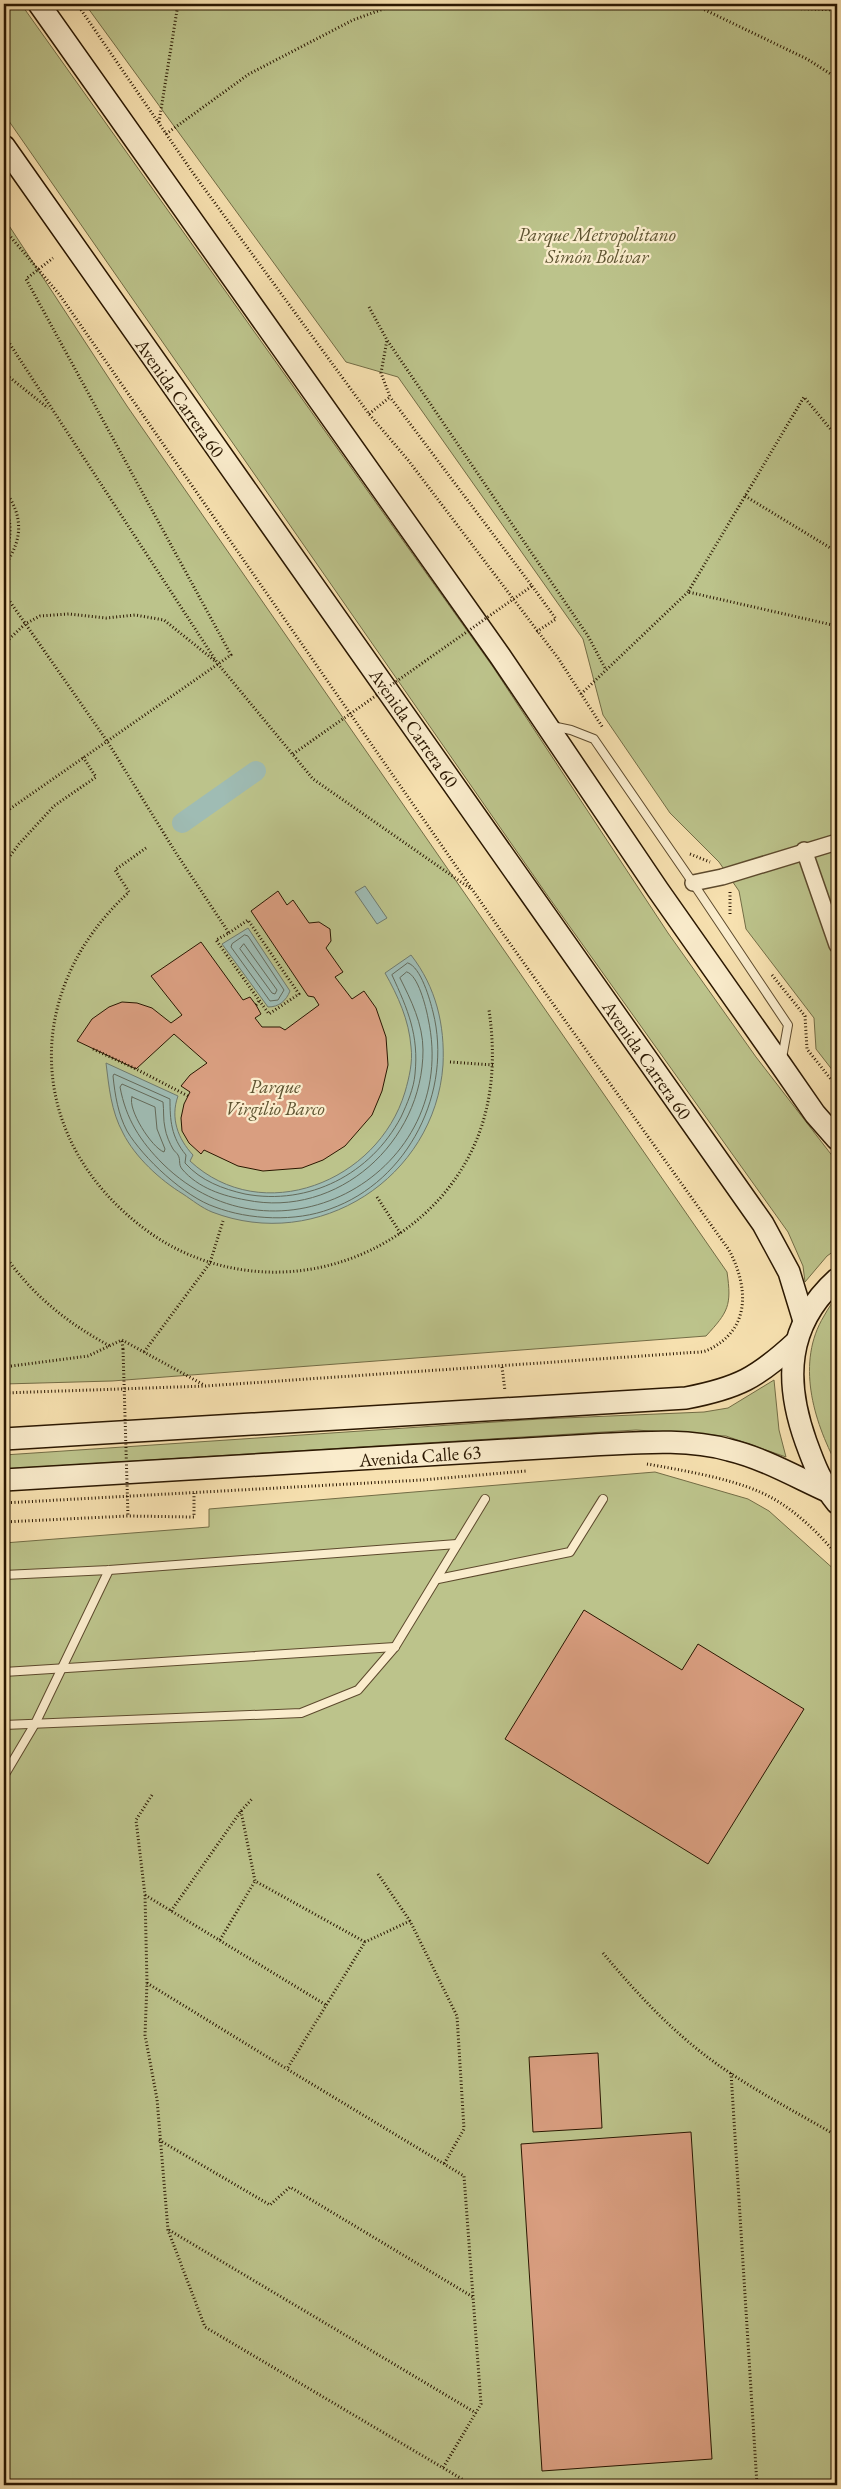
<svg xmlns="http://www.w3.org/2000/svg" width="841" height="2489" viewBox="0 0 841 2489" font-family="'EB Garamond',serif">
  <rect width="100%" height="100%" fill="#f7e1b0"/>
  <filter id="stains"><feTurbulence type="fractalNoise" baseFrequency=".004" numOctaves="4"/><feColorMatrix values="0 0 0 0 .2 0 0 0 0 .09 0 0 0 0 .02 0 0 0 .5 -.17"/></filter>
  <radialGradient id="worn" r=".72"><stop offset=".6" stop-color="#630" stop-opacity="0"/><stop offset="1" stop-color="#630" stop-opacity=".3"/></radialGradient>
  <!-- green -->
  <g fill="#bcc38b" stroke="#736d46">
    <polygon points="4,4 21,4 493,667 668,933 756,1057 837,1162 837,1249 827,1256 805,1282 803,1266 788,1232 545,892 4,114"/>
    <polygon points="85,4 837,4 837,1076 816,1049 814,1018 746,929 739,891 719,862 670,813 603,715 583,639 398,377 346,362"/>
    <path d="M4,218l123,188 600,866c5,34 1,40 -21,64l-594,45 -108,3z"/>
    <path d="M837,1297v168c-24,-45 -41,-103 -13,-149 4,-7 8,-14 13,-19z"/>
    <polygon points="774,1380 779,1430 786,1457 726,1436 636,1430 4,1469 4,1455 540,1419 704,1412 728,1408"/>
    <polygon points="655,1472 748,1499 769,1511 837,1572 837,2485 4,2485 4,1543 209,1527 209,1509"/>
  </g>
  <!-- water -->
  <g fill="#9fbcb4" stroke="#707a6c">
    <polygon points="365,886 387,918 377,924 355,892"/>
    <path d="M248,928l42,63c-4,10 -11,16 -22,16l-46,-63z"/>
    <path d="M411,955c25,32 34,70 32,110 -8,113 -125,188 -231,147 -10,-4 -20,-12 -29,-18 -23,-14 -48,-37 -60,-61 -12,-22 -14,-46 -17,-70l72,33c-8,22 0,43 15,59l-3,6c72,67 188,21 215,-69 4,-14 8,-30 6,-45 -2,-27 -13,-51 -26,-74z"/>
  </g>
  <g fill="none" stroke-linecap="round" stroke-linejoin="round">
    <!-- shore -->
    <g stroke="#646a5a" stroke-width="1">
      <polygon points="245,935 248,936 284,990 278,1000 270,1001 231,947 232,944"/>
      <polygon points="244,944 277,990 275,994 272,993 240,949"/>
      <path d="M408,963c13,4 22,37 25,49 20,79 -24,169 -103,197 -34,13 -81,11 -115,-2 -30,-10 -72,-49 -88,-76 -9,-17 -12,-36 -14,-55l1,-2 56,25c0,21 1,38 16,56l-1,8c16,18 38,26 60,31 64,12 126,-20 156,-77 6,-13 13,-29 14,-43 4,-39 -7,-64 -23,-99z"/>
      <path d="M407,972c11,3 19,35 21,46 34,154 -151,258 -265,146 -23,-23 -37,-45 -43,-77l2,-3 41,18c1,8 0,18 2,26 1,7 5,16 8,21 2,3 4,4 5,6 3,5 0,9 4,14 16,19 41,27 64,31 92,19 177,-58 177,-150 0,-26 -12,-50 -23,-72z"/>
      <path d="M132,1097l23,10 2,22 8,20 -1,3c-12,-4 -37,-43 -32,-55z"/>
    </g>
    <!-- canal -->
    <polyline stroke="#9fbcb4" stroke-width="20" points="182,823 256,771"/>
  </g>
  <!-- building -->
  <g fill="#d99e80" stroke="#2a1701">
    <polygon points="278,891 287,905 293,900 309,923 319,922 330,929 331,941 326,948 343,972 335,977 352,999 364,991 376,1008 386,1037 388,1065 382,1091 372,1115 345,1146 323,1160 302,1168 263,1171 238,1166 204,1150 201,1154 189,1143 182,1131 181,1118 184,1104 190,1092 181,1086 190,1075 207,1063 174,1034 136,1069 77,1041 92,1019 109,1007 122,1002 137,1003 152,1008 171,1023 182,1015 151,976 201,942 243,1000 250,997 256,1005 261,1014 255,1018 262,1027 280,1027 285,1030 319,1005 314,997 308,996 251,911"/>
    <polygon points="584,1610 682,1670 698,1644 804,1709 708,1864 505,1739"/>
    <polygon points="598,2053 602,2128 533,2132 529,2057"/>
    <polygon points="691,2132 712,2459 542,2471 521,2144"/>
  </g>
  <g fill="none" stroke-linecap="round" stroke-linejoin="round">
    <!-- lane casing -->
    <g stroke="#5d4a2d" stroke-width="10">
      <g id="lane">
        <polyline points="552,726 571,730 594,739 693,883 788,1025 782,1058"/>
        <polyline points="4,1575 109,1570 457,1544"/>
        <polyline points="438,1579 570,1552 603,1499"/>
        <polyline points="4,1672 395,1647"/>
        <polyline points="4,1725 301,1713 358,1690 395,1647 485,1499"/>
        <polyline points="4,1776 36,1722 109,1570"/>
      </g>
    </g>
    <!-- street casing -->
    <g stroke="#5d4a2d" stroke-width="18">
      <g id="street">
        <polyline points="804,850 837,945"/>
        <polyline points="693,883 722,877 837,842"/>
      </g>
    </g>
    <!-- secondary casing -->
    <g stroke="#2a1701" stroke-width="24">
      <g id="secondary">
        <polyline points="39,4 500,656 658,890 781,1065 815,1114 837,1139"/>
        <polyline points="4,146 763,1224 789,1272 804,1321"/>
        <path d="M837,1279c-51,46 -53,102 -31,163 8,22 16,43 31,61"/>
        <path d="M4,1439l682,-41c52,-10 71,-20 110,-56"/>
        <path d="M4,1480l588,-35c45,-2 93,-7 137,5 34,8 67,27 98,41"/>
      </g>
    </g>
    <!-- path -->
    <g stroke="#2a1701" stroke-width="3" stroke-dasharray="1 2.5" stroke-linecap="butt">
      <polyline points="77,4 193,173 369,414 408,460 558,658 603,728"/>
      <polyline points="663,4 701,8 807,59 837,78"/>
      <polyline points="703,8 758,7 837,10"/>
      <polyline points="159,122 178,4"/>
      <polyline points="166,134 249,74 353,20 397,4"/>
      <path d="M4,229l55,65 442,637 228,319c19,36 23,79 -21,100 -6,3 -16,2 -23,3l-479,33 -202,7"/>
      <polyline points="369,307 387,340 588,636 606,670"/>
      <polyline points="4,335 218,664 313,779 471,889"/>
      <polyline points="4,373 48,408"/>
      <polyline points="369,414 390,397 381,373 387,340"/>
      <polyline points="837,437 804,397 688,592 837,626"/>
      <path d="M4,490c20,25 19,51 0,76"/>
      <polyline points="745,496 837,552"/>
      <path d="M4,503c7,16 9,35 0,51"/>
      <polyline points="532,586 556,619 536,632"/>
      <polyline points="4,593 107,741 176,853 229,933 216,940 269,1014 299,994 248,920 229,933"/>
      <polyline points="4,644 25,624 40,616 69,614 106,618 135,615 164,620 215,661"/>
      <polyline points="581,694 688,592"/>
      <polyline points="4,813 231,655 26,279 53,258"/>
      <path d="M146,848l-31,22 14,22c-109,100 -103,249 17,338 54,40 124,52 188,34 42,-12 79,-35 108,-68 46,-54 57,-117 47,-186"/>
      <polyline points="690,854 710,862"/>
      <polyline points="4,864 19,844 54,806 96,777 83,757"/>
      <polyline points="730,892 730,915"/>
      <polyline points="772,975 805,1016 807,1049 837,1087"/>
      <polyline points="256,1005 259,1001"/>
      <polyline points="93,1049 136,1069 188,1096"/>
      <polyline points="450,1062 494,1065"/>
      <polyline points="377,1197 401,1234"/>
      <path d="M4,1254c27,40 63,69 106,92"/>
      <polyline points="122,1340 204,1385"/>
      <polyline points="122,1341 123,1349"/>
      <polyline points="144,1352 210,1263 223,1221"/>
      <polyline points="4,1367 88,1356 122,1340"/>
      <polyline points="502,1367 505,1391"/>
      <path d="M647,1464c34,6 82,14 113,28 30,13 56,38 77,63"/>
      <polyline points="4,1503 422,1480 526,1471"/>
      <polyline points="4,1522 128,1516 194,1517 194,1493"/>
      <polyline points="152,1795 136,1820 145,1895 147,1983 145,2035 157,2099 168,2230 205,2327 472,2485"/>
      <polyline points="241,1811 255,1881 365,1942"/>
      <polyline points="378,1874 410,1921 457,2016 464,2129 444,2164"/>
      <polyline points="145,1895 326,2005"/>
      <polyline points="171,1911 241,1811 252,1799"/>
      <polyline points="410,1921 365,1942 287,2069 464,2176 481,2404 443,2468"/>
      <polyline points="220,1940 255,1881"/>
      <path d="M603,1953c25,30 51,59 81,85 45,40 102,68 153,98"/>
      <polyline points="147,1983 287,2069"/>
      <polyline points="731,2073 757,2485"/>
      <polyline points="159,2140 270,2205 290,2187 473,2297"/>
      <polyline points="169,2230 476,2413"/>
    </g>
    <!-- lane -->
    <use href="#lane" stroke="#faeccc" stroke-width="8"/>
    <!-- street -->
    <use href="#street" stroke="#faeccc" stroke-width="15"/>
    <!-- secondary -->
    <use href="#secondary" stroke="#faeccc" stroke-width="21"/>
    <!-- path-bridge -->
    <g stroke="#2a1701" stroke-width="3" stroke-dasharray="1 2.5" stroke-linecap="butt">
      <polyline points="293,754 532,586 390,397"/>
      <polyline points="123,1349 128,1516"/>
    </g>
  </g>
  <g text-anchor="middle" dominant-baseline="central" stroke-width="4.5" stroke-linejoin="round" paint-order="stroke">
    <!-- park labels -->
    <g font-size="19" font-style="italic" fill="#5d5331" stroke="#faeccc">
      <text x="597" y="234">Parque Metropolitano<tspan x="597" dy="22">Simón Bolívar</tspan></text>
      <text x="275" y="1086">Parque<tspan x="275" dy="22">Virgilio Barco</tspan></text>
    </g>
    <!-- street labels -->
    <g font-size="19" fill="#2a1701" stroke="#faeccc">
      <text transform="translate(180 398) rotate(55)">Avenida Carrera 60</text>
      <text transform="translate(414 728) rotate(55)">Avenida Carrera 60</text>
      <text transform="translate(647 1060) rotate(55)">Avenida Carrera 60</text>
      <text transform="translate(420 1456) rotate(-4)">Avenida Calle 63</text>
    </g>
  </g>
  <!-- margin -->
  <rect width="841" height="2489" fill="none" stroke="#f7e1b0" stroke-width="20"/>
  <rect x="5" y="5" width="831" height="2479" fill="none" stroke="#2a1701" stroke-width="2.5"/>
  <rect x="10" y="10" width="821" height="2469" fill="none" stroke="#2a1701"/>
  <rect width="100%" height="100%" filter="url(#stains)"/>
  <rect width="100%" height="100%" fill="url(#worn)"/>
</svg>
